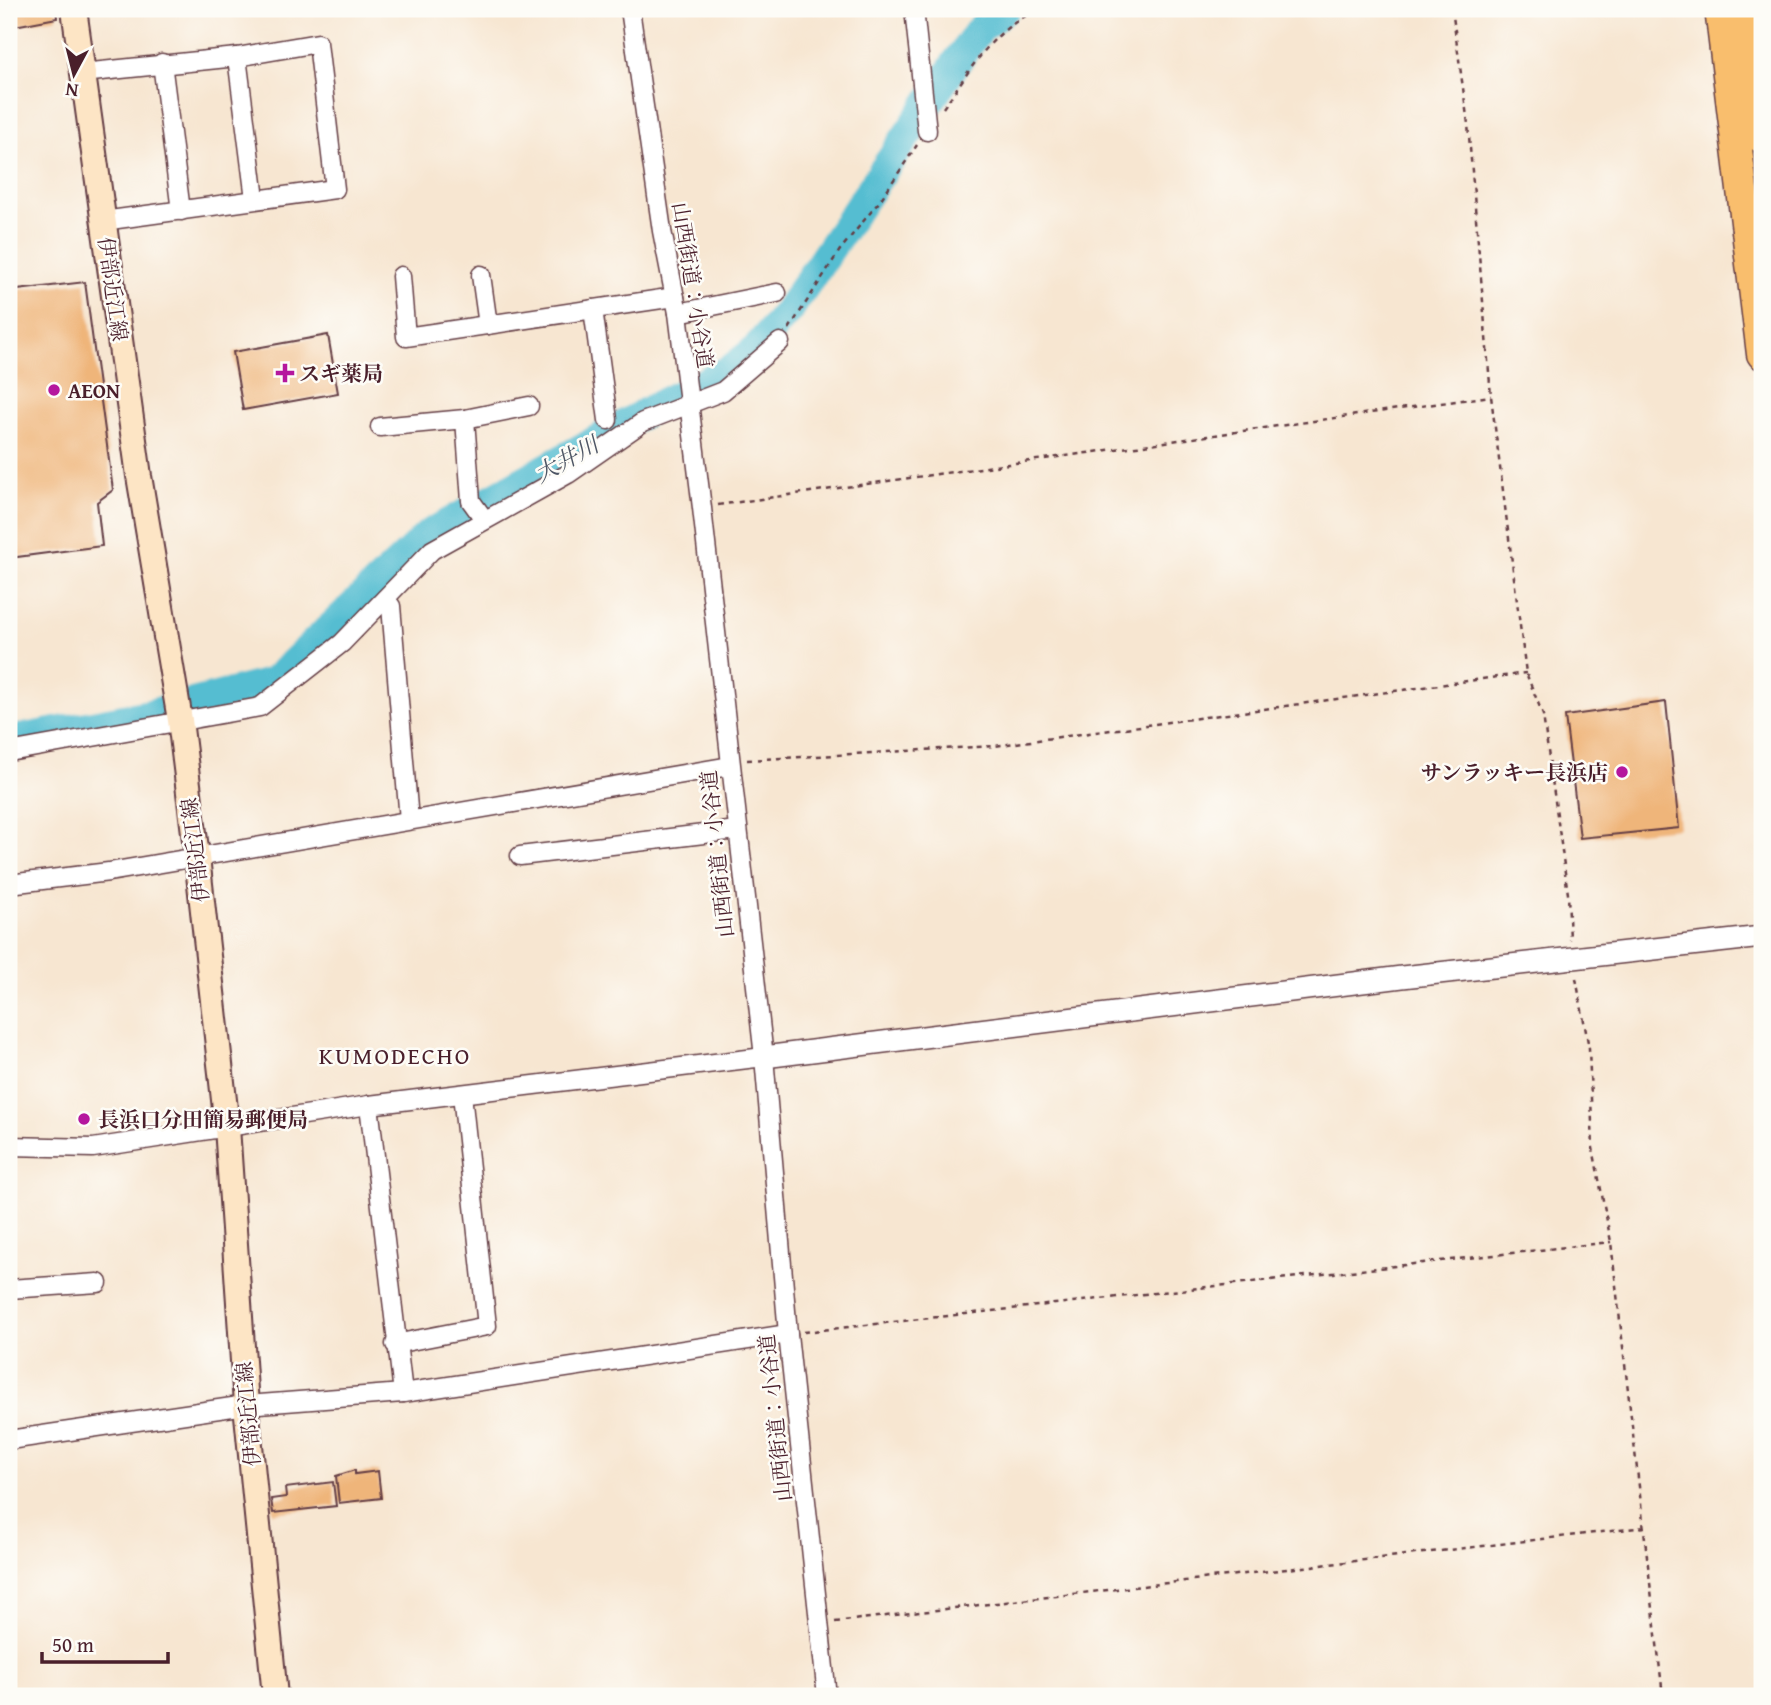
<svg xmlns="http://www.w3.org/2000/svg" width="1771" height="1705" viewBox="0 0 1771 1705" font-family="'Gentium Book Plus','Noto Serif JP',serif">
  <rect width="100%" height="100%" fill="#fdfcf7"/>
  <filter id="ink" filterUnits="userSpaceOnUse"><feTurbulence type="fractalNoise" baseFrequency=".0143" numOctaves="2"/><feDisplacementMap in="SourceGraphic" scale="14" xChannelSelector="R" yChannelSelector="G"/><feConvolveMatrix kernelMatrix="1 2 1 2 8 2 1 2 1" color-interpolation-filters="sRGB"/></filter>
  <filter id="wash" filterUnits="userSpaceOnUse"><feTurbulence type="fractalNoise" baseFrequency=".00686" numOctaves="4" result="noise"/><feDisplacementMap in="SourceGraphic" scale="28" xChannelSelector="R" yChannelSelector="G"/><feGaussianBlur stdDeviation="1.57" result="paint"/><feColorMatrix in="noise" values="0 0 0 0 0 0 0 0 0 0 0 0 0 0 0 0 0 1.4 0 .05"/><feComposite in="paint" operator="in"/></filter>
  <g filter="url(#wash)">
    <rect width="100%" height="100%" fill="#f7e6d1"/>
    <g fill="none" stroke-linecap="round" stroke-linejoin="round">
      <!-- river -->
      <polyline stroke="#54bdd1" stroke-width="30" points="9,741 150,714 273,682 429,534 657,406 731,369 755,350 790,308 962,54 981,28 1005,9"/>
    </g>
    <g id="blocks">
      <!-- building -->
      <g fill="#efb57a">
        <polygon points="9,9 56,9 57,18 9,27"/>
        <polygon points="85,282 113,490 97,502 102,546 9,558 9,291"/>
        <polygon points="328,335 338,393 243,410 233,352"/>
        <polygon points="1666,702 1679,828 1580,838 1565,716"/>
        <polygon points="355,1470 355,1474 378,1471 381,1498 339,1503 336,1476"/>
        <polygon points="333,1482 336,1506 273,1513 271,1499 286,1497 285,1488"/>
      </g>
    </g>
  </g>
  <g filter="url(#ink)">
    <use href="#blocks" fill-opacity="0" stroke="#643d44" stroke-width="2"/>
    <g fill="none" stroke-linecap="round" stroke-linejoin="round">
      <!-- minor casing -->
      <g stroke="#643d44" stroke-width="21">
        <g id="minor">
          <polyline points="630,9 662,231 678,313 702,508 764,1057 788,1334 827,1696"/>
          <polyline points="914,9 927,131"/>
          <polyline points="237,57 255,199"/>
          <polyline points="162,63 181,211"/>
          <polyline points="82,73 237,57 318,43 335,189 103,221"/>
          <polyline points="481,275 488,325"/>
          <polyline points="401,276 406,337 675,297"/>
          <polyline points="593,309 608,420"/>
          <polyline points="678,313 777,293"/>
          <polyline points="465,419 529,406"/>
          <polyline points="380,427 465,419 471,501 484,519"/>
          <polyline points="385,599 391,606 409,820"/>
          <polyline points="9,752 260,707 342,643 432,550 568,474 643,422 723,391 780,342"/>
          <polyline points="520,856 737,830"/>
          <polyline points="9,884 109,872 730,766"/>
          <polyline points="369,1105 403,1393"/>
          <polyline points="9,1146 93,1148 369,1105 764,1057"/>
          <polyline points="9,1289 98,1283"/>
          <polyline points="395,1344 487,1326 462,1094"/>
          <polyline points="9,1440 246,1405 403,1393 788,1334"/>
        </g>
      </g>
      <!-- tertiary casing -->
      <g stroke="#643d44" stroke-width="24">
        <polyline id="tertiary" points="764,1057 1402,977 1762,937"/>
      </g>
      <!-- secondary casing -->
      <g stroke="#643d44" stroke-width="28">
        <polyline id="secondary" points="74,9 139,476 180,720 197,857 227,1127 246,1405 275,1696"/>
      </g>
      <!-- trunk casing -->
      <g stroke="#643d44" stroke-width="33">
        <g id="trunk">
          <polyline points="1720,9 1762,354"/>
          <polyline points="1747,9 1762,138"/>
        </g>
      </g>
      <!-- path -->
      <g stroke="#643d44" stroke-width="2.5" stroke-dasharray="5 5" stroke-linecap="butt">
        <polyline points="1452,9 1468,124 1491,396 1526,673 1543,715 1568,894 1570,940"/>
        <path d="M943,108c29,-40 50,-81 98,-99"/>
        <polyline points="789,329 840,250 879,202 917,145"/>
        <polyline points="718,505 1491,396"/>
        <polyline points="747,760 994,746 1526,673"/>
        <polyline points="1576,978 1589,1048 1593,1148 1611,1242 1663,1696"/>
        <polyline points="804,1332 1611,1242"/>
        <polyline points="835,1622 1645,1527"/>
      </g>
      <!-- minor -->
      <use href="#minor" stroke="#fff" stroke-width="18"/>
      <!-- tertiary -->
      <use href="#tertiary" stroke="#fff" stroke-width="21"/>
      <!-- secondary -->
      <use href="#secondary" stroke="#fde5c5" stroke-width="24"/>
      <!-- trunk -->
      <use href="#trunk" stroke="#f9be6d" stroke-width="30"/>
    </g>
  </g>
  <!-- markers -->
  <g fill="#b5179e" stroke="#fdfcf7" stroke-width="2.5">
    <path d="M281.5 362.5h7v7h7v7h-7v7h-7v-7h-7v-7h7z"/>
    <circle cx="54" cy="390" r="7"/>
    <circle cx="1622" cy="772" r="7"/>
    <circle cx="84" cy="1119" r="7"/>
  </g>
  <g text-anchor="middle" dominant-baseline="central" stroke-width="5" stroke-linejoin="round" paint-order="stroke">
    <!-- street labels -->
    <g font-size="21" fill="#4a1f2b" stroke="#fdfcf7">
      <text transform="translate(693 285) rotate(81)">山西街道：小谷道</text>
      <text transform="translate(113 289) rotate(82)">伊部近江線</text>
      <text transform="translate(195 850) rotate(-97)">伊部近江線</text>
      <text transform="translate(717 854) rotate(-96)">山西街道：小谷道</text>
      <text transform="translate(248 1414) rotate(-95)">伊部近江線</text>
      <text transform="translate(775 1418) rotate(-96)">山西街道：小谷道</text>
    </g>
    <!-- poi labels -->
    <g font-size="21" font-weight="bold" fill="#4a1f2b" stroke="#fdfcf7" text-anchor="start">
      <text x="299" y="373">スギ薬局</text>
      <text x="68" y="390">AEON</text>
      <text x="1608" y="772" text-anchor="end">サンラッキー長浜店</text>
      <text x="98" y="1119">長浜口分田簡易郵便局</text>
    </g>
    <!-- water labels -->
    <g font-size="23" font-style="italic" fill="#4e5665" stroke="#fdfcf7">
      <text transform="translate(566 459) rotate(-29)">大井川</text>
    </g>
    <!-- quarter labels -->
    <g font-size="24" letter-spacing="2" fill="#4a1f2b" stroke="#fdfcf7">
      <text x="395" y="1055">KUMODECHO</text>
    </g>
  </g>
  <!-- margin -->
  <rect width="1771" height="1705" fill="none" stroke="#fdfcf7" stroke-width="35"/>
  <!-- north arrow -->
  <g transform="translate(74 74) rotate(187)" stroke="#fdfcf7" stroke-width="5" paint-order="stroke">
  <path d="M0-5L12 26L0 18L-12 26Z" fill="#4a1f2b"/>
  <text y="-10" font-size="19" font-weight="bold" text-anchor="middle" fill="#4a1f2b">N</text>
  </g>
  <!-- scale -->
  <path d="M42 1652v10h126v-10" fill="none" stroke="#4a1f2b" stroke-width="3.5"/>
  <text x="52" y="1652" font-size="21" fill="#4a1f2b" stroke="#fdfcf7" stroke-width="5" paint-order="stroke">50 m</text>
</svg>
